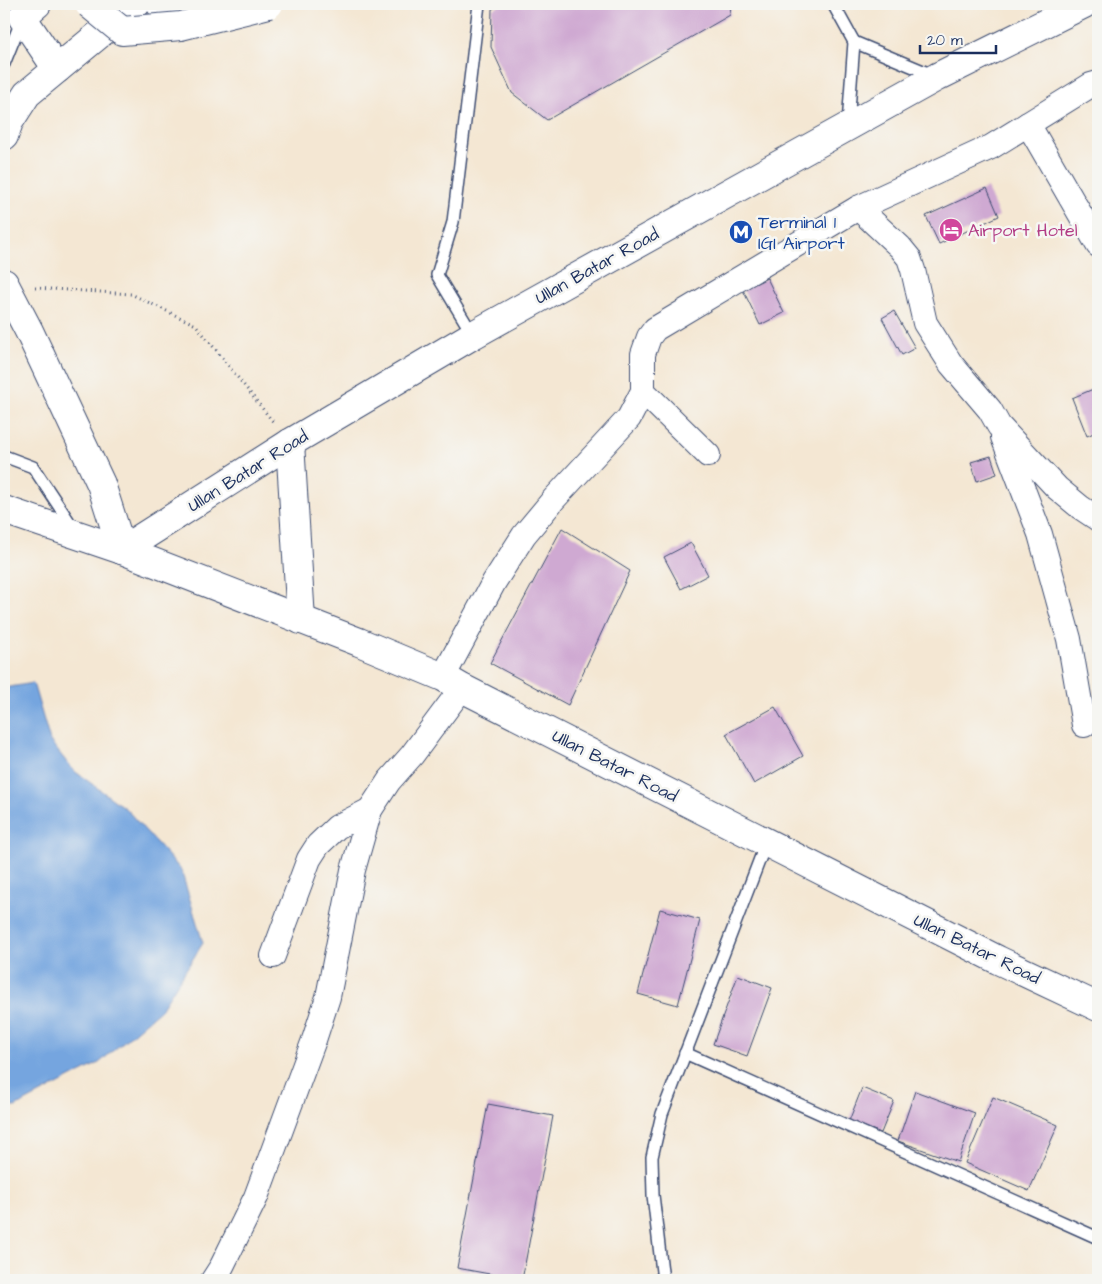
<svg xmlns="http://www.w3.org/2000/svg" width="1102" height="1284" viewBox="0 0 1102 1284" font-family="'Architects Daughter',sans-serif">
  <rect width="100%" height="100%" fill="#f6f6f2"/>
  <filter id="ink" filterUnits="userSpaceOnUse"><feTurbulence type="fractalNoise" baseFrequency=".02" numOctaves="2"/><feDisplacementMap in="SourceGraphic" scale="10" xChannelSelector="R" yChannelSelector="G"/><feConvolveMatrix kernelMatrix="1 2 1 2 8 2 1 2 1" color-interpolation-filters="sRGB"/></filter>
  <filter id="wash" filterUnits="userSpaceOnUse"><feTurbulence type="fractalNoise" baseFrequency=".0096" numOctaves="4" result="noise"/><feDisplacementMap in="SourceGraphic" scale="20" xChannelSelector="R" yChannelSelector="G"/><feGaussianBlur stdDeviation="1.12" result="paint"/><feColorMatrix in="noise" values="0 0 0 0 0 0 0 0 0 0 0 0 0 0 0 0 0 1.4 0 .05"/><feComposite in="paint" operator="in"/></filter>
  <g filter="url(#wash)">
    <rect width="100%" height="100%" fill="#f4e7d3"/>
    <!-- water -->
    <polygon fill="#74a5df" stroke="#486a9e" points="33,683 50,741 73,770 126,809 181,870 203,943 161,1009 99,1063 15,1107 4,1106 4,688"/>
    <g id="blocks">
      <!-- building -->
      <g fill="#cfa9d2">
        <polygon points="502,4 731,4 730,15 547,120 512,93 491,47 492,9"/>
        <polygon points="987,188 999,216 939,244 926,216"/>
        <polygon points="767,278 784,313 760,325 743,290"/>
        <polygon points="894,311 915,348 902,355 882,318"/>
        <polygon points="1098,387 1098,431 1087,436 1072,398"/>
        <polygon points="991,456 997,474 977,481 971,462"/>
        <polygon points="562,528 630,571 568,705 490,663"/>
        <polygon points="691,543 708,575 681,589 664,557"/>
        <polygon points="775,707 803,756 754,784 726,734"/>
        <polygon points="660,909 700,920 678,1005 638,994"/>
        <polygon points="738,975 772,988 747,1056 713,1044"/>
        <polygon points="862,1088 894,1101 881,1133 849,1121"/>
        <polygon points="915,1091 975,1113 958,1162 898,1141"/>
        <polygon points="993,1097 1058,1125 1029,1191 965,1163"/>
        <polygon points="488,1104 553,1116 522,1280 457,1268"/>
      </g>
    </g>
  </g>
  <g filter="url(#ink)">
    <use href="#blocks" fill-opacity="0" stroke="#3c4b70" stroke-width="1"/>
    <g fill="none" stroke-linecap="round" stroke-linejoin="round">
      <!-- lane casing -->
      <g stroke="#3c4b70" stroke-width="14">
        <g id="lane">
          <polyline points="833,4 854,42 848,124"/>
          <polyline points="854,42 935,76"/>
          <polyline points="4,64 22,19"/>
          <polyline points="473,335 437,275 453,222 479,4"/>
          <polyline points="4,456 33,467 74,529"/>
          <polyline points="685,1053 1098,1238"/>
          <polyline points="663,1280 653,1195 652,1157 662,1114 766,843"/>
        </g>
      </g>
      <!-- street casing -->
      <g stroke="#3c4b70" stroke-width="26">
        <g id="street">
          <polyline points="1028,124 1098,245"/>
          <polyline points="858,208 900,247 909,258 913,270 925,323 951,364 990,410 999,426 1057,488 1080,507 1098,519"/>
          <polyline points="643,391 708,455"/>
          <polyline points="1003,437 1040,534 1069,639 1084,725"/>
          <polyline points="443,677 494,582 524,535 554,499 629,418 643,391 643,354 649,337 655,329 858,208 991,147 1091,85 1098,83"/>
          <polyline points="273,956 309,859 318,845 337,827 370,810"/>
          <polyline points="213,1280 222,1266 256,1197 314,1040 328,997 353,870 370,810 389,781 412,755 462,688"/>
        </g>
      </g>
      <!-- secondary casing -->
      <g stroke="#3c4b70" stroke-width="30">
        <g id="secondary">
          <polyline points="37,4 22,17 57,69"/>
          <polyline points="160,4 181,26"/>
          <polyline points="4,136 9,122 27,94 136,4"/>
          <polyline points="4,283 29,331 101,484 122,550"/>
          <polyline points="290,443 301,620"/>
          <polyline points="4,510 122,550 359,642 443,677 462,688 998,960 1098,1007"/>
          <polyline points="122,550 290,443 473,335 937,77 1084,4"/>
        </g>
      </g>
      <!-- path -->
      <polyline stroke="#3c4b70" stroke-width="3" stroke-dasharray="1 4" stroke-linecap="butt" points="35,288 131,294 196,325 274,423"/>
      <!-- lane -->
      <use href="#lane" stroke="#fff" stroke-width="11"/>
      <!-- street -->
      <use href="#street" stroke="#fff" stroke-width="24"/>
      <!-- secondary -->
      <use href="#secondary" stroke="#fff" stroke-width="28"/>
      <!-- secondary-bridge casing -->
      <g stroke="#3c4b70" stroke-width="30" stroke-linecap="butt">
        <polyline id="secondary-bridge" points="89,4 122,31 181,26 269,4"/>
      </g>
      <!-- secondary-bridge -->
      <use href="#secondary-bridge" stroke="#fff" stroke-width="28"/>
    </g>
  </g>
  <!-- icons -->
  <defs>
    <g id="hotel-disc" transform="scale(1.25)"><circle r="9.5" fill="#d1479c" stroke="#f6f6f2"/><path d="M-6-4.5h1.5V1H6V5H4.5V3h-9V5H-6ZM-4 0a1.8 1.8 0 1 1 3.6 0ZM.5 0V-2.5h3Q6-2.5 6 0Z" fill="#fff"/></g>
    <g id="metro-disc" transform="scale(1.25)"><circle r="9.5" fill="#1a4fb4" stroke="#f6f6f2"/><path d="M-5.5 5V-5H-3L0 0L3-5H5.5V5H3V-.5L0 4L-3-.5V5Z" fill="#fff"/></g>
  </defs>
  <g fill-rule="evenodd">
    <use href="#hotel-disc" x="951" y="230"/>
    <use href="#metro-disc" x="741" y="232"/>
  </g>
  <g text-anchor="middle" dominant-baseline="central" stroke-width="5" stroke-linejoin="round" paint-order="stroke">
    <!-- transit labels -->
    <g font-size="18" fill="#164399" stroke="#f6f6f2" text-anchor="start">
      <text x="758" y="222">Terminal 1<tspan x="758" dy="21">IGI Airport</tspan></text>
    </g>
    <!-- hotel labels -->
    <g font-size="18" fill="#b23c85" stroke="#f6f6f2" text-anchor="start">
      <text x="968" y="230">Airport Hotel</text>
    </g>
    <!-- street labels -->
    <g font-size="18" fill="#1b2f5e" stroke="#f6f6f2">
      <text transform="translate(597 266) rotate(-29)">Ullan Batar Road</text>
      <text transform="translate(248 471) rotate(-32)">Ullan Batar Road</text>
      <text transform="translate(615 766) rotate(27)">Ullan Batar Road</text>
      <text transform="translate(977 949) rotate(26)">Ullan Batar Road</text>
    </g>
  </g>
  <!-- margin -->
  <rect width="1102" height="1284" fill="none" stroke="#f6f6f2" stroke-width="20"/>
  <!-- scale -->
  <path d="M920 45v8h76v-8" fill="none" stroke="#1b2f5e" stroke-width="2.5"/>
  <text x="927" y="45" font-size="15" fill="#1b2f5e" stroke="#f6f6f2" stroke-width="4" paint-order="stroke">20 m</text>
</svg>
